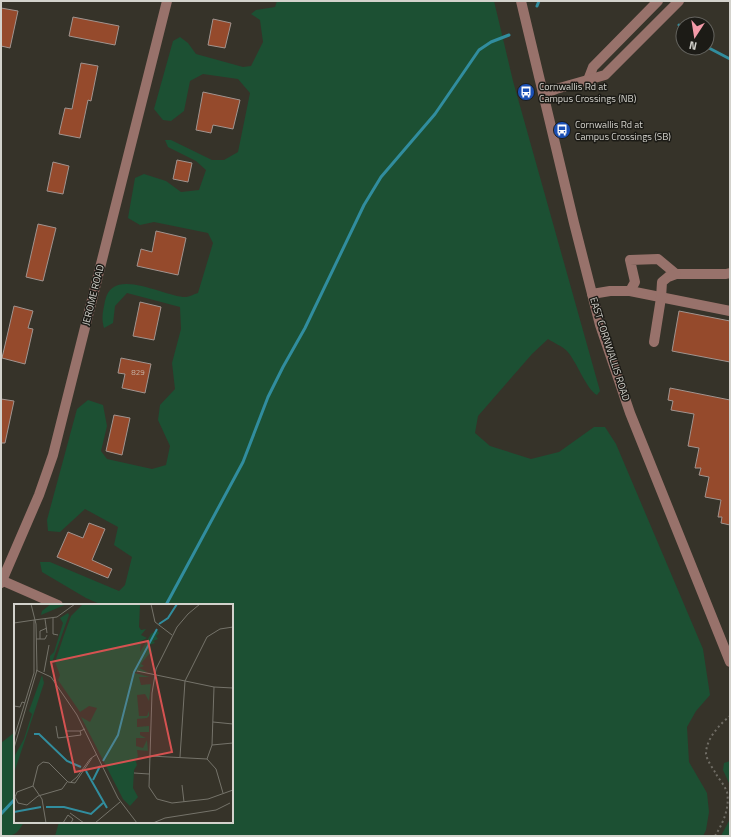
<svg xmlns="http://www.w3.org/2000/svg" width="731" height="837" viewBox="0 0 731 837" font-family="'Titillium Web',sans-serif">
  <rect width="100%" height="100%" fill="#363329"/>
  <!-- green -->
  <g fill="#1c5033">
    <path d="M277,1h217l19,80 87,310 -3,4c-11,-6 -20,-33 -30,-44 -5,-5 -13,-8 -19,-12l-16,15 -54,62 -3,17 15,13 41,13 28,-7 35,-25h11l11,17 87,205 7,46 -14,16 -9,16 2,35 18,31 2,19 -3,18 -3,6h-648l4,-14h173v-217h-130l-16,-7 -44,-26 -2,-10h10l69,29 6,-6 7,-28 -18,-12 4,-18 -33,-18 -25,23 -12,-1 -1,-11 30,-111 11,-9 15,5 4,21 -6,25 6,8 45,10 14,-4 4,-19 -12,-26 2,-15 15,-16 -3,-26 9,-34 -1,-22 -53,-14 -12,13 -2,17 -9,5c-3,-11 -1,-16 1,-27 7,-36 59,-4 81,-4 3,0 8,-3 12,-4l15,-50 -5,-10 -54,-11 -14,3 -12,-7 7,-40 9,-4 22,7 15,11 18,-2 7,-20 -10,-9 -28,-14 -3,-7h6l41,20h12l14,-8 12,-59 -12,-14 -35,-5 -13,7 -6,30 -13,10 -8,-1 -9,-11 19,-68 7,-4 8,6 8,11 47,13 8,-1 12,-24 -3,-22 -9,-6 5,-4 19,-3z"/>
    <path d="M15,732v90h9c-7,12 -9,14 -23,14v-93z"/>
    <polygon points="730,761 730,785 723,770 724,763"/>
    <polygon points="730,819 730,836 721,836"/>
  </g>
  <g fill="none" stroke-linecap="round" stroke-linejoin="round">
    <!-- stream -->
    <g stroke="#318d9e" stroke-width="3">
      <polyline points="537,6 539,1"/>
      <polyline points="679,25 683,28"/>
      <polyline points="707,47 730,59"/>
      <polyline points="166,605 243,462 268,397 283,367 305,328 364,205 381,177 435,114 479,50 491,42 509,35"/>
      <polyline points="1,814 15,799"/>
    </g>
  </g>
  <!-- building -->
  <g fill="#954a2c" stroke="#a1948f">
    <polygon points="1,8 18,11 10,48 1,46"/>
    <polygon points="73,17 119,26 115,45 69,36"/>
    <polygon points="213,19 231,23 225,48 208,45"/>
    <polygon points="81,63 98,66 91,101 88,100 80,138 59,134 65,108 72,109"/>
    <polygon points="203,92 240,100 233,129 213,125 211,133 196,130"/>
    <polygon points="177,160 192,163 188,182 173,179"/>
    <polygon points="53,162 69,166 63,194 47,191"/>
    <polygon points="38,224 56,228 43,281 26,277"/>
    <polygon points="156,231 186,238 178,275 137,266 141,249 152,252"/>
    <polygon points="140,302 161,307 154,340 133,336"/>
    <polygon points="14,306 33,311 28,328 33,329 25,364 2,358"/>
    <polygon points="679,311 730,321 730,362 672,351"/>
    <polygon points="121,358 151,364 145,393 122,388 125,374 118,373"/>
    <polygon points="670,388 730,400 730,525 721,523 722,517 718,517 721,500 705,497 709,477 699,475 701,468 695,468 699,448 688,446 694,414 671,410 673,401 668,400"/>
    <polygon points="1,399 14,401 5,443 1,443"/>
    <polygon points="114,415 130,418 122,455 106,451"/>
    <polygon points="89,523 105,529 92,560 112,569 108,578 57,557 68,532 83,538"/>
  </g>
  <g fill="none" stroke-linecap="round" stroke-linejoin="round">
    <!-- path -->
    <path stroke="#706d65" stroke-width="2" stroke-dasharray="2 3" stroke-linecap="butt" d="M715,836c8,-13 15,-28 12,-44 -2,-6 -8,-13 -11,-18 -3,-6 -9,-13 -10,-20 0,-15 13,-29 24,-38"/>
    <!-- minor -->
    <g stroke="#98726b" stroke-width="10">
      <polyline points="521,1 574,223 600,325 630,413 730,662"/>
      <polyline points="588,80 593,67 658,1"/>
      <polyline points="543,94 556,89 605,75 679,1"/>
      <polyline points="630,291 730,311"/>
      <polyline points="592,294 610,291 630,291 635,282 630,260 658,259 676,274 726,274 730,273"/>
      <polyline points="654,342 661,298 662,282 668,277 676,274"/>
      <polyline points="1,580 58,605"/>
      <polyline points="1,583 39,495 53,455 167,1"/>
    </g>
  </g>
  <!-- icons -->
  <defs>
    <g id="bus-disc" transform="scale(0.9)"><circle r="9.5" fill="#1a4fb4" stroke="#1c1b16"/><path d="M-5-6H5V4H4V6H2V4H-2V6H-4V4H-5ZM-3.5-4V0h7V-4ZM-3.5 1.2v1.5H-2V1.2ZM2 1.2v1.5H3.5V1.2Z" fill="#fff"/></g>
  </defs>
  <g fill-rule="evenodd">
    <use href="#bus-disc" x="526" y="92"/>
    <use href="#bus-disc" x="562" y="130"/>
  </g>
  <g text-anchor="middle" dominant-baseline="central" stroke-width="3" stroke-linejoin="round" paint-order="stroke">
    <!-- number labels -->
    <g font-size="8" fill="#c4b0a4">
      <text x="138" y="372">829</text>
    </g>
    <!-- poi labels -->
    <g font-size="10" fill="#d3d2cc" stroke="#1c1b16" text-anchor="start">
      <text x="539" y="86">Cornwallis Rd at<tspan x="539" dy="12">Campus Crossings (NB)</tspan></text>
      <text x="575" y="124">Cornwallis Rd at<tspan x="575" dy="12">Campus Crossings (SB)</tspan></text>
    </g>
    <!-- street labels -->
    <g font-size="10" fill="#d3d2cc" stroke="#1c1b16">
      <text transform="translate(93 295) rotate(-76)">JEROME ROAD</text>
      <text transform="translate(610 349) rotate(72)">EAST CORNWALLIS ROAD</text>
    </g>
  </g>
  <!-- overview -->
  <g transform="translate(14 604)">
    <rect width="219" height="219" fill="#363329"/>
    <path d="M37,0h16l-26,11 1,-4zM69,0h57l-1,23 2,3 5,-1 -5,6 6,3 -6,3 -1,11 11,-18 6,-4 2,3 -3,3 2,3 -5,2 2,2 -6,2 3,6 -9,10 -2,3 3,2 -5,2 8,4h-16l19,5h-11l2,8 10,-1 -2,17 -4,-7 -8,1 2,21h8l2,-5v5l-2,2 -10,1v8l12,-1v6h-9v3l6,3h-10v8l7,2 4,-8 1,11 -11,-1 1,7 -3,2 2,6 -3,5 -1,18 5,9 -8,9 -7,-7 -42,-82 9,5 7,-14 -8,-2 -9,6 -22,-32 2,-5 -5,-13 9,-27 7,-19zM54,9l1,2 -19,53v-12l4,-4 9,-29 -3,-5zM28,71l2,8 -30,90v-16l10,-18 8,-25 -3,-3z" fill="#1c5033"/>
    <path fill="none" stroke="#318d9e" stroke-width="2" d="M145,20l9,-6 9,-14M20,130h5l28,27 14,6M89,157l15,-26 16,-63 23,-43M72,167l21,37M79,176l7,-14M32,203h18l27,7 12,-11M0,208l27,-5"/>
    <path fill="none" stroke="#75736a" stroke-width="1" d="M137,0l4,18 17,13M186,0l-12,10 -11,13 -21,42 -4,24 -3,94 8,12 15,4 36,-4 25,-9M39,14v16l5,1M31,15l2,14M20,16l23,-3 18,-13M0,19l20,-3M22,35h9l2,-4M26,35v-8l7,-3M22,66l15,7 26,38 41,83 19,25M123,67l77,16 19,1M30,68l5,-27M0,102l6,1 2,-5 3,1M199,118l20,2M42,122l2,12 23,-3 -1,-4 5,-2M52,127h14M0,134l20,-65v-53M198,141l21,-2M0,144l23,-78 -1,-46 -5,-20M136,152l57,3 9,10 7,24M166,153l5,-76 22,-44 13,-8 13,-2M193,155l5,-14 2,-58M120,169l15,1M54,178l7,1 17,-25M57,178l6,-5 13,-18 7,-5M168,181l2,17M19,182l-16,6 -2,5 3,6 9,2 11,-9 24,-7 5,-7M56,209l14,10M32,219l-4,-24 -9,-13 5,-20 5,-4 6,1 19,19M49,219l5,-8 5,4 -2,4M81,219l25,-21M139,219l12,-5 51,-8 14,-7"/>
    <path fill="#d55251" fill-opacity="0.15" stroke="#d55251" stroke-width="2" d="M134,37l24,111 -97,20 -24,-110z"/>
    <rect width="219" height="219" fill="none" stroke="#d3d2cc" stroke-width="2"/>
  </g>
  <!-- border -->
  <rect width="731" height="837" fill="none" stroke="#d3d2cc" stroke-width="4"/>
  <!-- north arrow -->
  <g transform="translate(695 36) rotate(192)"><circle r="19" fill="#1c1b16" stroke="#65645f"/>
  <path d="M0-3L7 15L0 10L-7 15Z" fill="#f39aa8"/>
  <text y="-6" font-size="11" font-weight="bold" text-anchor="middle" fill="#d3d2cc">N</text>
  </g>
</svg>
